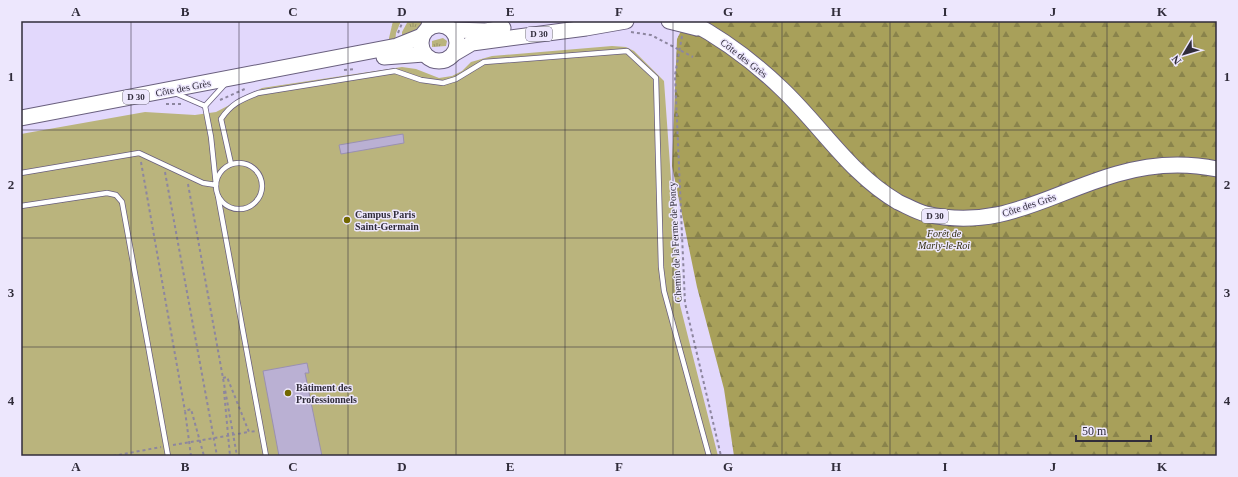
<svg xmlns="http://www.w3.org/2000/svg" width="1238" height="477" viewBox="0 0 1238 477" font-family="Georgia,serif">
  <defs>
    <pattern id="grass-tufts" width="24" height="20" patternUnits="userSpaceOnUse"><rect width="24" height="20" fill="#bab47d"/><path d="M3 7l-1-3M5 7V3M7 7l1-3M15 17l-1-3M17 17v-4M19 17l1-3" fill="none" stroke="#989367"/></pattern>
    <pattern id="forest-firs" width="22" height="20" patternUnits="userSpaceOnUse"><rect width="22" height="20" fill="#a8a05a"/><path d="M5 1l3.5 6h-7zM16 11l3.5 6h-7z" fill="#89834b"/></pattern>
  </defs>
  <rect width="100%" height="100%" fill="#e2d8fc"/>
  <!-- grass -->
  <g fill="url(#grass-tufts)">
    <polygon points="393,21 401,21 396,33 395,43 389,44 389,38"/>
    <polygon points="408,21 425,21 421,29 402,37 402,32"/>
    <polygon points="443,38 447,41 446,46 432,47 432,41"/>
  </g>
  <!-- forest -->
  <polygon fill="url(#forest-firs)" points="686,21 1217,21 1217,456 734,456 724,389 697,287 672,166 677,39"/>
  <!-- pitch -->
  <polygon fill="#bab47d" points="612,46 626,47 634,51 664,81 680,305 718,456 21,456 21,134 145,112 195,115 216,112 262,88 402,67 416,69 439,78 452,76 462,71 471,62 492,56"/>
  <!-- building -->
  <g fill="#bab0d3" stroke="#9a90b2">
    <polygon points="403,134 404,143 341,154 339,145"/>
    <polygon points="307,363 309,373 305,373 322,456 279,456 263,371"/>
  </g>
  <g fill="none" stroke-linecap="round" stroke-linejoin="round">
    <!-- service casing -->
    <g stroke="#695f7e" stroke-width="6">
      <g id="service">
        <polyline points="175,93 205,106 226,83"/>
        <circle cx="239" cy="186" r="23"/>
        <path d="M231,164l-10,-45c11,-16 20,-19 37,-26l137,-22 26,9 22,3 13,-4 28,-17 143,-11 29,27 5,189 3,24 45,165"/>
        <polyline points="21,173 139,153 203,183 216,185 211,137 205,106"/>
        <polyline points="218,196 266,456"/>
        <polyline points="21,206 107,193 116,195 122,202 168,456"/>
      </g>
    </g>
    <!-- tertiary casing -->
    <g stroke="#695f7e" stroke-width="13">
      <g id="tertiary">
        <polyline points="445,21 449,28"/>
        <polyline points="426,30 428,21"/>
      </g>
    </g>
    <!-- primary casing -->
    <g stroke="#695f7e" stroke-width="17">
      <g id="primary">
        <polyline points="669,21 697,28"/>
        <path d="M689,21c34,18 65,41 93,68 40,38 68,85 116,113 9,4 19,10 28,12 75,17 124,-21 191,-40 34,-10 66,-12 100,-5"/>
        <circle cx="439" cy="43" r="18"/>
        <polyline points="452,30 486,31 503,28"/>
        <polyline points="455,53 472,43 586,28 626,21"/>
        <polyline points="384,57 424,54"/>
        <polyline points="21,118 397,46 422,36"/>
      </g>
    </g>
    <!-- path -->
    <g stroke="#8d869f" stroke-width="2" stroke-dasharray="3 3" stroke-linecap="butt">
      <polyline points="631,32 651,35 693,57"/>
      <polyline points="398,33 403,21"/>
      <polyline points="682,36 675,75 685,303 721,456"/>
      <polyline points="344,70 355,69"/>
      <polyline points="220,100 247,88"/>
      <polyline points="166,104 181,104"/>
      <polyline points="141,162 185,411"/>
      <polyline points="165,172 217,456"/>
      <polyline points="188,184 237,456"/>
      <polyline points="223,378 227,377 249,432 256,431"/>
      <polyline points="224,391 230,456"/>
      <polyline points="173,445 249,432"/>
      <polyline points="113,456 161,447"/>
      <polyline points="191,456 185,411 191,409 204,456"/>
    </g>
    <!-- service -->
    <use href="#service" stroke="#fff" stroke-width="4.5"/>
    <!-- tertiary -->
    <use href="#tertiary" stroke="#fff" stroke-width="11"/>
    <!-- primary -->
    <use href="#primary" stroke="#fff" stroke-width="15"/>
  </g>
  <!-- grid -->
  <path fill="none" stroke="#302c3a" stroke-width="1" stroke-opacity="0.55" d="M131,21v435M239,21v435M348,21v435M456,21v435M565,21v435M673,21v435M782,21v435M890,21v435M999,21v435M1107,21v435M21,130h1196M21,238h1196M21,347h1196"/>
  <!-- markers -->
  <g fill="#726800" stroke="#ede7fd" stroke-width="1.5">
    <circle cx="347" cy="220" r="4"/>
    <circle cx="288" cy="393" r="4"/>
  </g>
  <g text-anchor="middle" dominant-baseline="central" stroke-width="3" stroke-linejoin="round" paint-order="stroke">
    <!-- shield labels -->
    <g fill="#ede7fd" stroke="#696474" stroke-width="1">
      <rect x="526" y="27" width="26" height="14" rx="3"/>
      <rect x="123" y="90" width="26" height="14" rx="3"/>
      <rect x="922" y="209" width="26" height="14" rx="3"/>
    </g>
    <g font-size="9" font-weight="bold" fill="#302c3a">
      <text x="539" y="34">D 30</text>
      <text x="136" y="97">D 30</text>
      <text x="935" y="216">D 30</text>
    </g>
    <!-- street labels -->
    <g font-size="10" fill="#302c3a" stroke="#ede7fd">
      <text transform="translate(744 58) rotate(38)">Côte des Grès</text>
      <text transform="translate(183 88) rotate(-11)">Côte des Grès</text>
      <text transform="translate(1029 205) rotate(-18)">Côte des Grès</text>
      <text transform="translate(675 242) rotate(-93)">Chemin de la Ferme de Poncy</text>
    </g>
    <!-- poi labels -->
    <g font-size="10" font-weight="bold" fill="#302c3a" stroke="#ede7fd" text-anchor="start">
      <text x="355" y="214">Campus Paris<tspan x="355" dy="12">Saint-Germain</tspan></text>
      <text x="296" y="387">Bâtiment des<tspan x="296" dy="12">Professionnels</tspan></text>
    </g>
    <!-- park labels -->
    <g font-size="10" font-style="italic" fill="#332f10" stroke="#ede7fd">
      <text x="944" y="233">Forêt de<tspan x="944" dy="12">Marly-le-Roi</tspan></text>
    </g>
  </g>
  <!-- border -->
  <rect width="1238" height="477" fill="none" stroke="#ede7fd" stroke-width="44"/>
  <!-- north arrow -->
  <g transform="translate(1184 54) rotate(232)" stroke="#ede7fd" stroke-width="3" paint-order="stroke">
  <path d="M0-3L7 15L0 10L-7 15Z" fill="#302c3a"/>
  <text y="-6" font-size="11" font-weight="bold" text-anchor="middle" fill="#302c3a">N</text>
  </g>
  <!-- scale -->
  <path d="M1076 435v6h75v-6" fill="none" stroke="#302c3a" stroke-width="2"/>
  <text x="1082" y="435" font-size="12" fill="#302c3a" stroke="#ede7fd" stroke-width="3" paint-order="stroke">50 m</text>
  <rect x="22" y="22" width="1194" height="433" fill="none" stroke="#302c3a" stroke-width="1.5"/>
  <g font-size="13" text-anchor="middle" font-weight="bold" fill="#302c3a">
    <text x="76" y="16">A</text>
    <text x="185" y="16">B</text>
    <text x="293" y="16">C</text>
    <text x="402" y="16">D</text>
    <text x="510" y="16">E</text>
    <text x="619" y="16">F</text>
    <text x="728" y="16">G</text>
    <text x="836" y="16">H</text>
    <text x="945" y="16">I</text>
    <text x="1053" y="16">J</text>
    <text x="1162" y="16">K</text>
    <text x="11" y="81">1</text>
    <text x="1227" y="81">1</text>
    <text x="11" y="189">2</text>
    <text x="1227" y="189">2</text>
    <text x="11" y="297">3</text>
    <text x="1227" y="297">3</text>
    <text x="11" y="405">4</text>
    <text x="1227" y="405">4</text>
    <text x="76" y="471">A</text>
    <text x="185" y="471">B</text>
    <text x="293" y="471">C</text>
    <text x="402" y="471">D</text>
    <text x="510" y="471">E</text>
    <text x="619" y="471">F</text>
    <text x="728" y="471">G</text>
    <text x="836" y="471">H</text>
    <text x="945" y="471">I</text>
    <text x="1053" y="471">J</text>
    <text x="1162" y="471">K</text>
  </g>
</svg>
